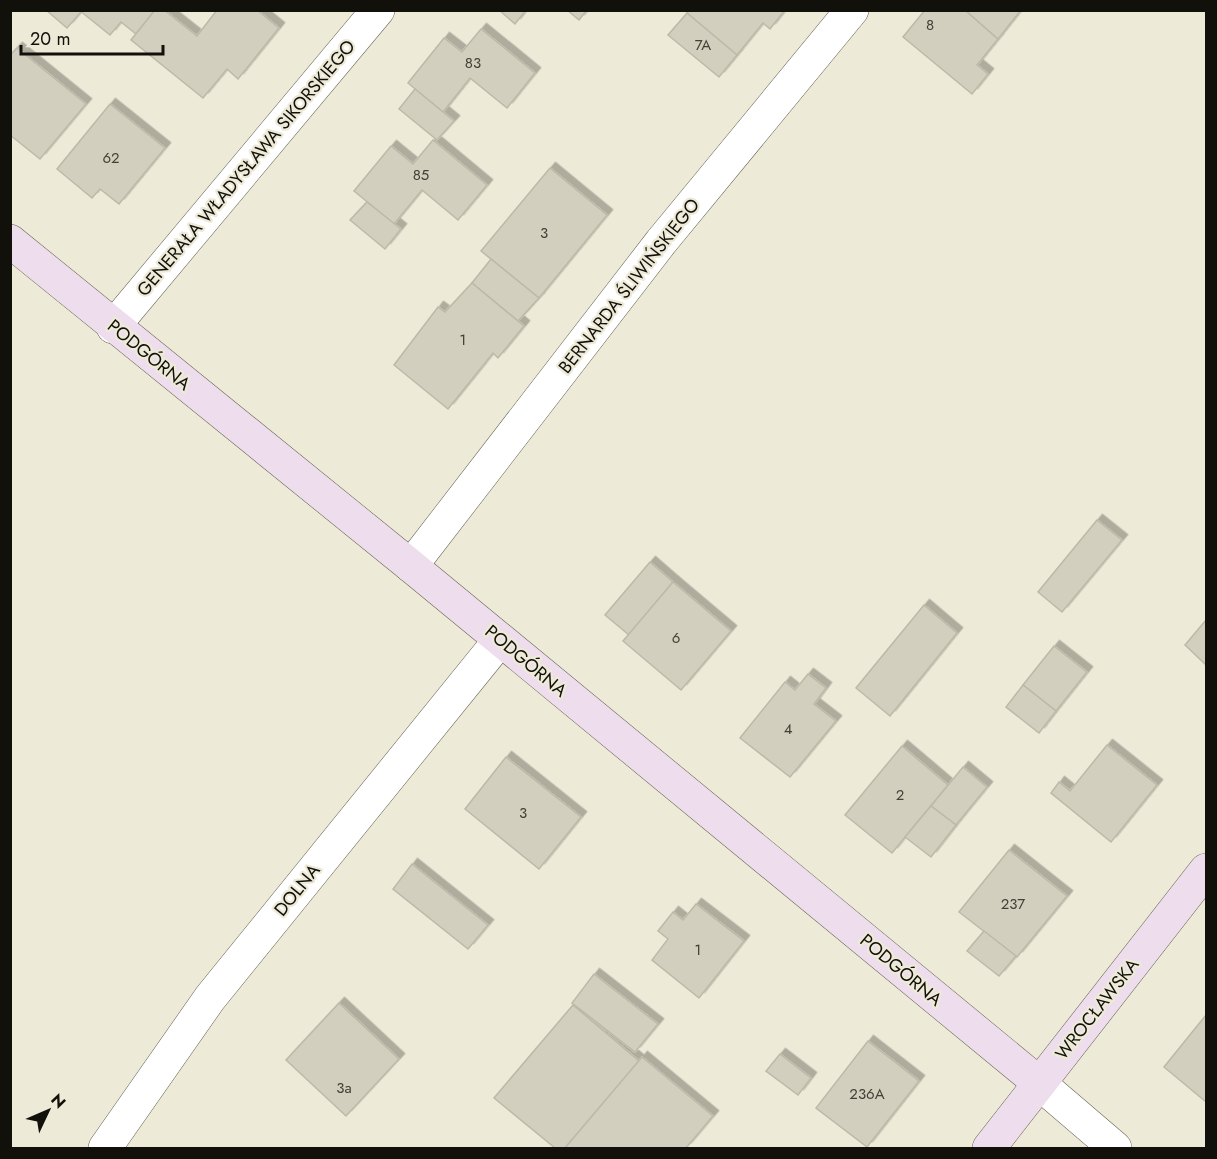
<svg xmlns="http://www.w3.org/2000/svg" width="1217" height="1159" viewBox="0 0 1217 1159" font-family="Jost,sans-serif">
  <defs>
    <filter id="shadow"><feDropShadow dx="5.5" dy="-5.5" stdDeviation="0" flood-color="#0004"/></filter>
  </defs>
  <rect width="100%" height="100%" fill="#eeead8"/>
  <!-- building -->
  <g fill="#d3cfbe" stroke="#bcb9a8" stroke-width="1.5" filter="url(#shadow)">
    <polygon points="46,10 79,10 81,12 67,28"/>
    <polygon points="79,10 155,10 136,34 121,22 110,35"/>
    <polygon points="155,10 164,10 197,36 217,10 257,10 279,28 238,79 227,69 203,98 131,40"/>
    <polygon points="499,10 526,10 515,24"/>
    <polygon points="567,10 587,10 579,20"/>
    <polygon points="689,10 785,10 770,29 763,23 737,55 687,13"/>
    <polygon points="925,10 965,10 998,39 977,65 988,74 972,94 903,37"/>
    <polygon points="965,10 1021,10 998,39"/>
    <polygon points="687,13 737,55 719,77 668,35"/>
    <polygon points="481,29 535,73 507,108 470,78 443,112 408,83 444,38 462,52"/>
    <polygon points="17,48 86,104 40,159 10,135 10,55"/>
    <polygon points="415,89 454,121 437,140 399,109"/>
    <polygon points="110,104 165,148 119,204 100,189 92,198 57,169"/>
    <polygon points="433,140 487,185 458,220 422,190 394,224 354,191 391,146 413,164"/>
    <polygon points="550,168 607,215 539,298 481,251"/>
    <polygon points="367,202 401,229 385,249 350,220"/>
    <polygon points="491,259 539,298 518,321 472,283"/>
    <polygon points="472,283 524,326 498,358 493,353 448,409 394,365 438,307 445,312"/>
    <polygon points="1097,520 1122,540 1062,612 1038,592"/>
    <polygon points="650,562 673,582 629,635 605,615"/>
    <polygon points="673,582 731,631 681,690 623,641"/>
    <polygon points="924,605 957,633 890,716 856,688"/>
    <polygon points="1206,620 1206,665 1185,645"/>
    <polygon points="1054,646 1087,672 1056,711 1023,685"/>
    <polygon points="808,674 826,688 814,704 836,721 790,777 740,738 785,682 795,690"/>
    <polygon points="1023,685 1056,711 1039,733 1006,707"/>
    <polygon points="1107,745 1157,785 1111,842 1051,793 1059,782 1070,791"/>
    <polygon points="902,746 948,785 892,853 845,815"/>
    <polygon points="506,757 581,817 539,869 465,809"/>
    <polygon points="963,767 987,787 956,825 931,806"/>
    <polygon points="931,806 956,825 931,857 905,837"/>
    <polygon points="1009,850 1067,896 1017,957 959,912"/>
    <polygon points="412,864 488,925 468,949 393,889"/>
    <polygon points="696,904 744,941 699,998 652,960 668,939 658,931 673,912 683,920"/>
    <polygon points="984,931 1016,956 999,976 967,951"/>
    <polygon points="594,974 658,1024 635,1052 572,1003"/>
    <polygon points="339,1003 399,1059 346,1116 286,1060"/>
    <polygon points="573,1005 639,1061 565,1148 555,1148 494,1098"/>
    <polygon points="1206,1015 1206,1102 1164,1067"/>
    <polygon points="868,1041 919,1081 867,1147 816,1108"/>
    <polygon points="780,1054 811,1078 798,1095 766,1071"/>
    <polygon points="642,1057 713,1116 686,1148 565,1148"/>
  </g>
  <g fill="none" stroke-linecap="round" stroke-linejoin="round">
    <!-- street casing -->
    <g stroke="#676454" stroke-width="34">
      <g id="street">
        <polyline points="113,327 378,10"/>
        <polyline points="411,566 661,242 852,10"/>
        <polyline points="1039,1083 1115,1148"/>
        <polyline points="105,1148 210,998 500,640"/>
      </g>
    </g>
    <!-- secondary casing -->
    <g stroke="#676454" stroke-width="34">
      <g id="secondary">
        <polyline points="10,241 411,566 1039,1083"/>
        <polyline points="989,1148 1206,870"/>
      </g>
    </g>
    <!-- street -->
    <use href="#street" stroke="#fff" stroke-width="33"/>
    <!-- secondary -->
    <use href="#secondary" stroke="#eeddec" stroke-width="33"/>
  </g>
  <g text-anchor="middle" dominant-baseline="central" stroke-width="4.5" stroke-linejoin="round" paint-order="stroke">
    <!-- number labels -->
    <g font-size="15" fill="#424037">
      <text x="930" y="25">8</text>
      <text x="703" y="45">7A</text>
      <text x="473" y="63">83</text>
      <text x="111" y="158">62</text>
      <text x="421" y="175">85</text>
      <text x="544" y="233">3</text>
      <text x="463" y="340">1</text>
      <text x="676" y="638">6</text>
      <text x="788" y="729">4</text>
      <text x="900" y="795">2</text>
      <text x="523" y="813">3</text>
      <text x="1013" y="904">237</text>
      <text x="698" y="950">1</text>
      <text x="344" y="1088">3a</text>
      <text x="867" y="1094">236A</text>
    </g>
    <!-- street labels -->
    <g font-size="18" fill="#11100a" stroke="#eeead8">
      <text transform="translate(246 168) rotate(-50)">GENERAŁA WŁADYSŁAWA SIKORSKIEGO</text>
      <text transform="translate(629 286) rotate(-52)">BERNARDA ŚLIWIŃSKIEGO</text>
      <text transform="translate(149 355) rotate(39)">PODGÓRNA</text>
      <text transform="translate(526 661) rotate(40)">PODGÓRNA</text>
      <text transform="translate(297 890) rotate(-51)">DOLNA</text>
      <text transform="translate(901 970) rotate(40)">PODGÓRNA</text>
      <text transform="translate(1097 1009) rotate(-52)">WROCŁAWSKA</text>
    </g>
  </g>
  <!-- border -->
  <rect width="1217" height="1159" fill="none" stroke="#11100a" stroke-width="24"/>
  <!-- north arrow -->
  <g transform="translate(48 1111) rotate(46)" stroke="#eeead8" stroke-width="4.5" paint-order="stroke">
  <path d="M0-4.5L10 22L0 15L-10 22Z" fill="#11100a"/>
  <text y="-9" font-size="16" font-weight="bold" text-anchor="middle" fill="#11100a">N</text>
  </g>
  <!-- scale -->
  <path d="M21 45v9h142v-9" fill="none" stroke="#11100a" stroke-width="3"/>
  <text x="30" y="45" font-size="18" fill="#11100a" stroke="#eeead8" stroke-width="4.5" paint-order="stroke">20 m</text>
</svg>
